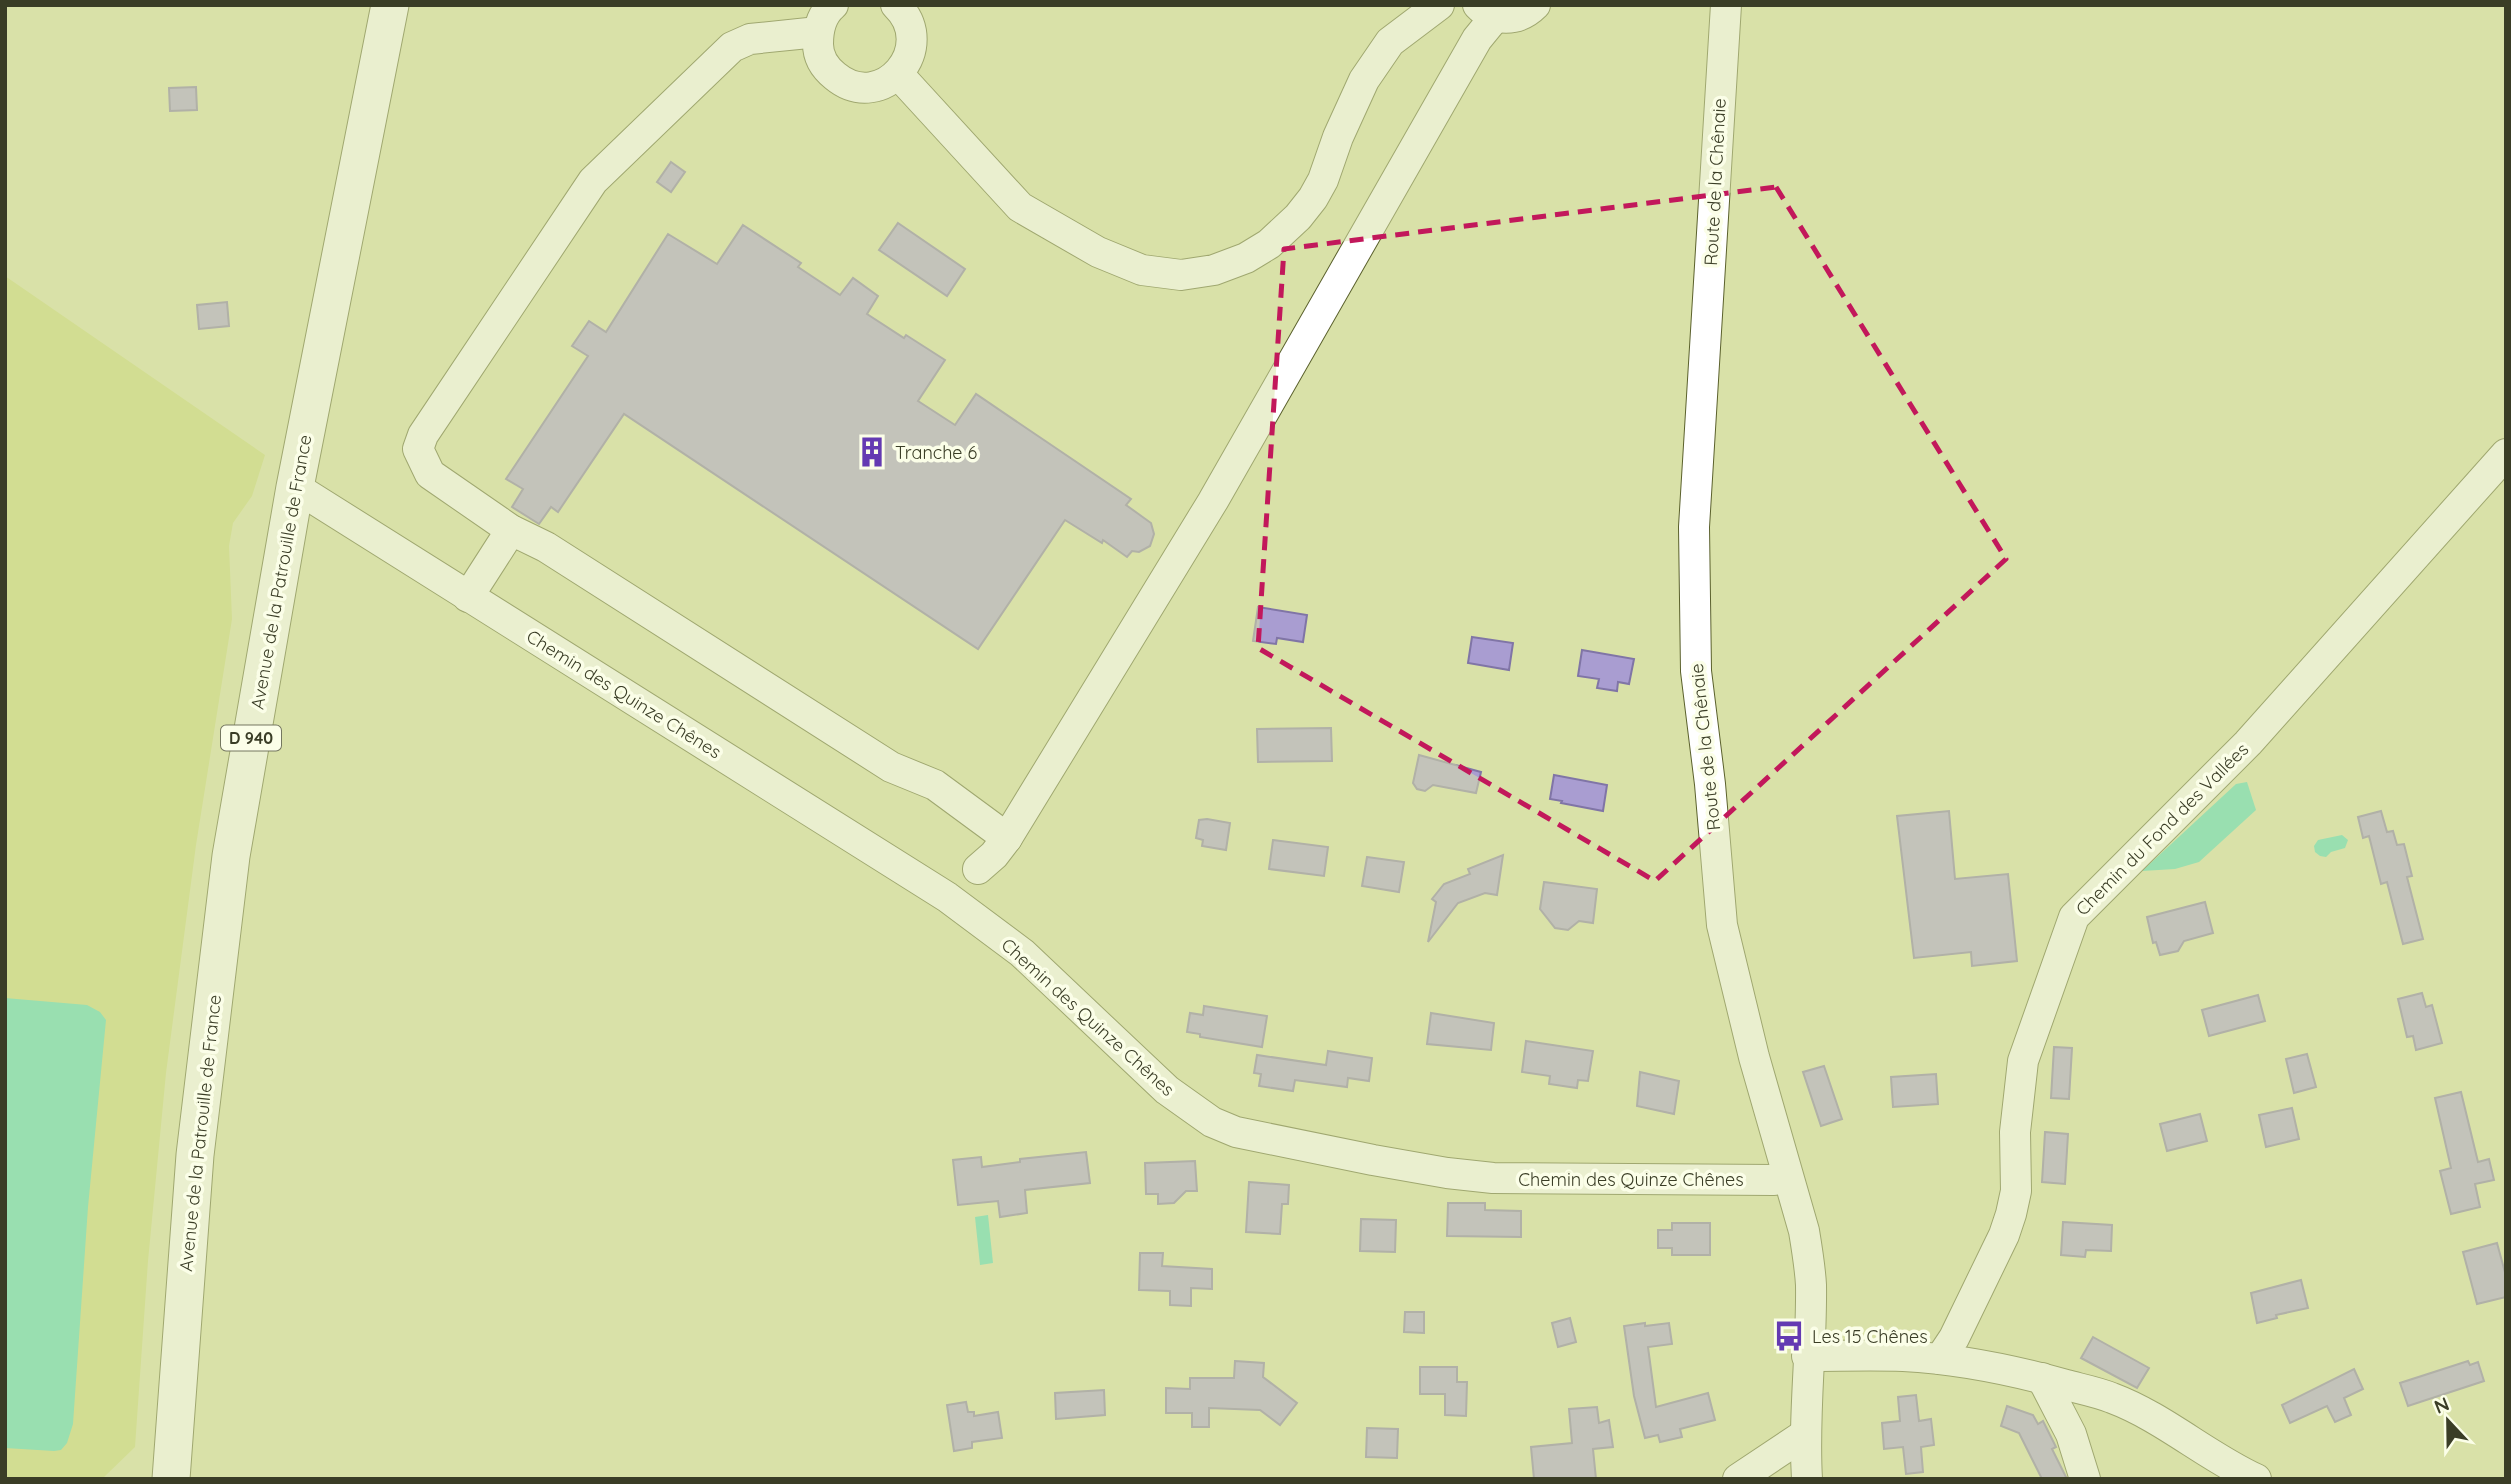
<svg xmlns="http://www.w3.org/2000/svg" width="2511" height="1484" viewBox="0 0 2511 1484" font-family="Quicksand,sans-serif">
  <rect width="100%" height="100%" fill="#d9e1a8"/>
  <!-- green -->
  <polygon fill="#cbd778" points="5,276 265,455 252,496 233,523 229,546 232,619 196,845 166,1073 148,1261 135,1447 102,1479 5,1479"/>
  <!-- water -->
  <g fill="#4cdbbb">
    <polygon points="2247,782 2256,810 2199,862 2175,869 2142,871 2236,784"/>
    <polygon points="2342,835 2348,840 2345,848 2331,852 2326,857 2320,856 2315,852 2314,846 2318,840"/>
    <polygon points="5,998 87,1005 100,1012 106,1020 88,1207 73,1424 67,1443 61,1450 54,1451 5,1448"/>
    <polygon points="988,1215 993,1263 980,1265 975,1217"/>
  </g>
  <!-- building -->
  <g fill="#a99dd1" stroke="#8075a6" stroke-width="2">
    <polygon points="196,87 197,110 170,111 169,88"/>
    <polygon points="671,162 685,172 671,192 657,182"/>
    <polygon points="898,223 965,269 947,296 879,250"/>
    <polygon points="743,225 801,263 798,267 840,295 853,278 878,296 867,314 904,338 906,335 945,360 918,401 955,425 976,394 1131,499 1126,505 1151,523 1154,534 1150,546 1139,552 1132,551 1127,557 1103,540 1102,543 1065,520 978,649 624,414 558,512 551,507 539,524 512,507 523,489 506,479 588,356 572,346 589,321 606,332 668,234 717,264"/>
    <polygon points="227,302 229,326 199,329 197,305"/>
    <polygon points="1258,607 1307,615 1303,642 1277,638 1276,644 1253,641"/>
    <polygon points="1472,637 1513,643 1509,670 1468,663"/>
    <polygon points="1582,650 1634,659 1629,684 1618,682 1617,691 1597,688 1599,679 1578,676"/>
    <polygon points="1331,728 1332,761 1258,762 1257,729"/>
    <polygon points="1419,755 1481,772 1476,793 1433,785 1425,791 1417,789 1413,783"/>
    <polygon points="1554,775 1607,785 1603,811 1561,803 1562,801 1550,799"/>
    <polygon points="1949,811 1955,879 2008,874 2017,961 1972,966 1971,952 1914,958 1897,816"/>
    <polygon points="2381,811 2387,832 2393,831 2397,845 2404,844 2412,876 2407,877 2423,939 2403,944 2387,882 2381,884 2369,836 2363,838 2358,817"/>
    <polygon points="1207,819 1230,823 1226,850 1202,846 1203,840 1196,838 1199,820"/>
    <polygon points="1273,840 1328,847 1324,876 1269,869"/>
    <polygon points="1503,855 1497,895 1485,893 1458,903 1428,942 1436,902 1432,899 1444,884 1470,874 1468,869"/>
    <polygon points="1367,857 1404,862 1399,892 1362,886"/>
    <polygon points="1544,882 1597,889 1593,923 1579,921 1568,930 1555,928 1540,909"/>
    <polygon points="2205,902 2213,933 2184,941 2178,951 2160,955 2156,942 2153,943 2147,917"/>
    <polygon points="2422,993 2426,1007 2432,1005 2442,1043 2416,1050 2413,1036 2407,1037 2398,999"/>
    <polygon points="2258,995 2265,1021 2209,1036 2202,1010"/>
    <polygon points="1204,1006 1267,1016 1262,1047 1200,1037 1200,1034 1187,1032 1190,1013 1203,1015"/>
    <polygon points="1431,1013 1494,1023 1491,1050 1427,1044"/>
    <polygon points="1526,1041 1593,1051 1588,1081 1578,1080 1577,1088 1549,1084 1550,1076 1522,1072"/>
    <polygon points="2054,1047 2072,1048 2069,1099 2051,1098"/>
    <polygon points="1328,1051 1372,1058 1369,1081 1348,1078 1347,1087 1295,1080 1293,1091 1259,1086 1261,1074 1254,1073 1257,1055 1326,1065"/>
    <polygon points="2307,1054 2316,1087 2294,1093 2286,1059"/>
    <polygon points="1824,1066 1842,1119 1821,1126 1803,1072"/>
    <polygon points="1640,1072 1679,1081 1674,1114 1637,1106"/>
    <polygon points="1936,1074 1938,1104 1893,1107 1891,1077"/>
    <polygon points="2461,1092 2478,1162 2489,1159 2494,1180 2475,1184 2480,1207 2451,1214 2440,1171 2451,1168 2435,1098"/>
    <polygon points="2292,1108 2299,1139 2266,1147 2259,1115"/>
    <polygon points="2200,1114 2207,1141 2167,1151 2160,1124"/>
    <polygon points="2045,1132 2068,1134 2065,1184 2042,1182"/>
    <polygon points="1086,1152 1090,1183 1025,1190 1027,1213 1000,1217 998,1201 958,1205 953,1160 981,1157 982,1167 1020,1162 1020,1159"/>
    <polygon points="1195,1161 1197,1191 1186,1191 1174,1203 1158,1204 1158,1194 1146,1194 1145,1163"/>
    <polygon points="1249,1182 1289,1185 1288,1204 1282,1204 1280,1234 1246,1232"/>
    <polygon points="1448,1203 1485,1203 1485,1210 1521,1211 1521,1237 1447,1236"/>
    <polygon points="1361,1219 1396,1220 1395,1252 1360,1251"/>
    <polygon points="2063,1222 2112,1225 2111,1251 2086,1250 2085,1257 2061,1255"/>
    <polygon points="1672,1223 1710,1223 1710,1255 1672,1255 1672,1248 1658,1248 1658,1230 1672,1230"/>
    <polygon points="2497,1243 2506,1276 2506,1297 2477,1304 2463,1252"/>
    <polygon points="1140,1253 1163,1253 1162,1266 1212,1269 1212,1289 1191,1288 1191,1306 1170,1305 1170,1291 1139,1290"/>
    <polygon points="2301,1280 2308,1308 2276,1315 2277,1318 2257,1323 2251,1293"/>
    <polygon points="1405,1312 1424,1312 1424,1333 1404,1332"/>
    <polygon points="1570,1318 1576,1342 1558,1347 1552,1323"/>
    <polygon points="1645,1323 1645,1326 1669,1323 1672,1344 1648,1347 1656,1407 1708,1393 1715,1420 1680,1429 1682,1437 1660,1442 1658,1435 1645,1438 1634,1396 1624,1326"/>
    <polygon points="2093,1337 2149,1368 2137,1388 2081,1358"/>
    <polygon points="1235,1361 1264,1363 1263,1377 1297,1403 1280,1425 1260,1410 1209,1408 1209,1427 1192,1427 1192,1413 1166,1413 1166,1388 1190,1389 1190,1378 1234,1378"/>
    <polygon points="2468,1361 2470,1365 2478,1362 2484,1381 2408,1406 2400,1383"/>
    <polygon points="1420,1367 1457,1367 1457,1382 1467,1382 1466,1416 1445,1415 1445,1394 1420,1394"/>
    <polygon points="2354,1369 2363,1389 2344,1398 2351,1415 2335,1422 2327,1406 2290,1423 2282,1405"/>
    <polygon points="1104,1390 1105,1415 1056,1419 1055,1393"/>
    <polygon points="1916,1395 1919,1421 1931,1419 1934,1445 1921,1447 1923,1472 1906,1474 1903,1447 1884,1449 1882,1423 1900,1421 1898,1397"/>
    <polygon points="966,1402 968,1412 974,1412 974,1416 998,1412 1002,1438 972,1442 972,1448 954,1451 947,1405"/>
    <polygon points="2007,1406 2033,1415 2038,1424 2043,1421 2056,1447 2052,1449 2067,1479 2042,1479 2019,1433 2001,1426"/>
    <polygon points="1597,1407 1599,1423 1609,1420 1613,1447 1593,1449 1596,1479 1534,1479 1531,1447 1572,1443 1569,1409"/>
    <polygon points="1367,1428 1398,1429 1397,1458 1366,1457"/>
  </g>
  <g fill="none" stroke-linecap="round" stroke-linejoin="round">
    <!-- minor casing -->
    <g stroke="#5b612d" stroke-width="32">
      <g id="minor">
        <path d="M833,5c-12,10 -15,24 -15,39 0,13 7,24 17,32 47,39 105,-29 61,-71"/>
        <path d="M1478,5c16,17 40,17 57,0"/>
        <path d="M1726,5l-32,522 2,144 14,113 12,141 32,132 50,174c3,18 6,36 7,54 1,65 -8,129 -4,194"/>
        <polyline points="818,32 750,39 732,47 593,181 423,435 418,449 430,474 511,530 546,547 891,767 935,785 1007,838"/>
        <polyline points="898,74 1020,207 1098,252 1142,270 1181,275 1214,270 1246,258 1269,244 1298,217 1313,198 1323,180 1338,137 1364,80 1390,42 1439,5"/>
        <polyline points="295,487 947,897 1022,953 1167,1090 1212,1122 1236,1132 1373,1160 1447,1173 1493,1178 1774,1180 1787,1175"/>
        <polyline points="468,597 511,530"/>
        <polyline points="978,869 994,855 1007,838 1213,501 1477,39 1495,17"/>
        <path d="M1807,1356c32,0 65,-1 96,0 56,3 110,14 163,29 15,4 31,7 46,13 51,19 94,58 144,81"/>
        <polyline points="1940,1359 1954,1338 2004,1235 2011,1214 2016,1191 2015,1132 2023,1061 2074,917 2248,743 2506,454"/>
        <polyline points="2042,1378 2071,1434 2085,1479"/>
        <polyline points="1738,1479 1804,1435"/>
      </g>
    </g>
    <!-- major casing -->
    <g stroke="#5b612d" stroke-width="39">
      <polyline id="major" points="171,1479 195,1155 231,856 295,487 390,5"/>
    </g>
    <!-- minor -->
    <use href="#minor" stroke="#fff" stroke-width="30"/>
    <!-- major -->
    <use href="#major" stroke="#fff" stroke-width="37"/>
  </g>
  <!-- marked area -->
  <path d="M0 0H2511V1484H0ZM1776,187l230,372 -351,322 -397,-233 26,-399z" fill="#d9e1a8" fill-opacity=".55" fill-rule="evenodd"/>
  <path fill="none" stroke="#c2185b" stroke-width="5" stroke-dasharray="14 9" stroke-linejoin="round" d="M1776,187l230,372 -351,322 -397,-233 26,-399z"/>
  <!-- icons -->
  <defs>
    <g id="building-bare" transform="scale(2.415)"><path d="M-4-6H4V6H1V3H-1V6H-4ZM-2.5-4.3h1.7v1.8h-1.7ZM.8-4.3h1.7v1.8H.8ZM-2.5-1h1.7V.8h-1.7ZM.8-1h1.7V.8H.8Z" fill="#643ab2" stroke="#fbfee8" stroke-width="2.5" paint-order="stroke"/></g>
    <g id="bus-bare" transform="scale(2.415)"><path d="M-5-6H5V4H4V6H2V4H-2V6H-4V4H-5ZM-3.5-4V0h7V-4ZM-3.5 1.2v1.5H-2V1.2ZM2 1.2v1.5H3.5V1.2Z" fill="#643ab2" stroke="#fbfee8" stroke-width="2.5" paint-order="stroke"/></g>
  </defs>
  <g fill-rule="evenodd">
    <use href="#building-bare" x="872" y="452"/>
    <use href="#bus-bare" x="1789" y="1336"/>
  </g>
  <g text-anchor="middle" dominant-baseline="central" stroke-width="7" stroke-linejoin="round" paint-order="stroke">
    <!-- shield labels -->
    <rect fill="#fbfee8" stroke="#747760" stroke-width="2" x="221" y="725.5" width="60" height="25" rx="5"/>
    <g font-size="16" font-weight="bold" fill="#3a3d26">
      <text x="251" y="738">D 940</text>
    </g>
    <!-- street labels -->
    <g font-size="18" fill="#3a3d26" stroke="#fbfee8">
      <text transform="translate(1715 182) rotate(-87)">Route de la Chênaie</text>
      <text transform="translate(281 572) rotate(-80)">Avenue de la Patrouille de France</text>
      <text transform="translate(624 694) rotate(32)">Chemin des Quinze Chênes</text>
      <text transform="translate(1705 747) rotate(-96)">Route de la Chênaie</text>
      <text transform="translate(2162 829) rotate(-45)">Chemin du Fond des Vallées</text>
      <text transform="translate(1088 1017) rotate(42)">Chemin des Quinze Chênes</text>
      <text transform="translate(200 1133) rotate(-84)">Avenue de la Patrouille de France</text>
      <text x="1631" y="1179">Chemin des Quinze Chênes</text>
    </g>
    <!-- poi labels -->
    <g font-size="18" fill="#3a3d26" stroke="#fbfee8" text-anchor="start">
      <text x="895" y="452">Tranche 6</text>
      <text x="1812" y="1336">Les 15 Chênes</text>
    </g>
  </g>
  <!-- border -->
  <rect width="2511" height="1484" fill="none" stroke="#3a3d26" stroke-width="14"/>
  <!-- north arrow -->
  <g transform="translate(2448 1421) rotate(338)" stroke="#fbfee8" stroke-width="5" paint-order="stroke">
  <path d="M0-5L12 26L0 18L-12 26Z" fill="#3a3d26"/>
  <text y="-10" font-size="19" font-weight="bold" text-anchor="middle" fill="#3a3d26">N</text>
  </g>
</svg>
